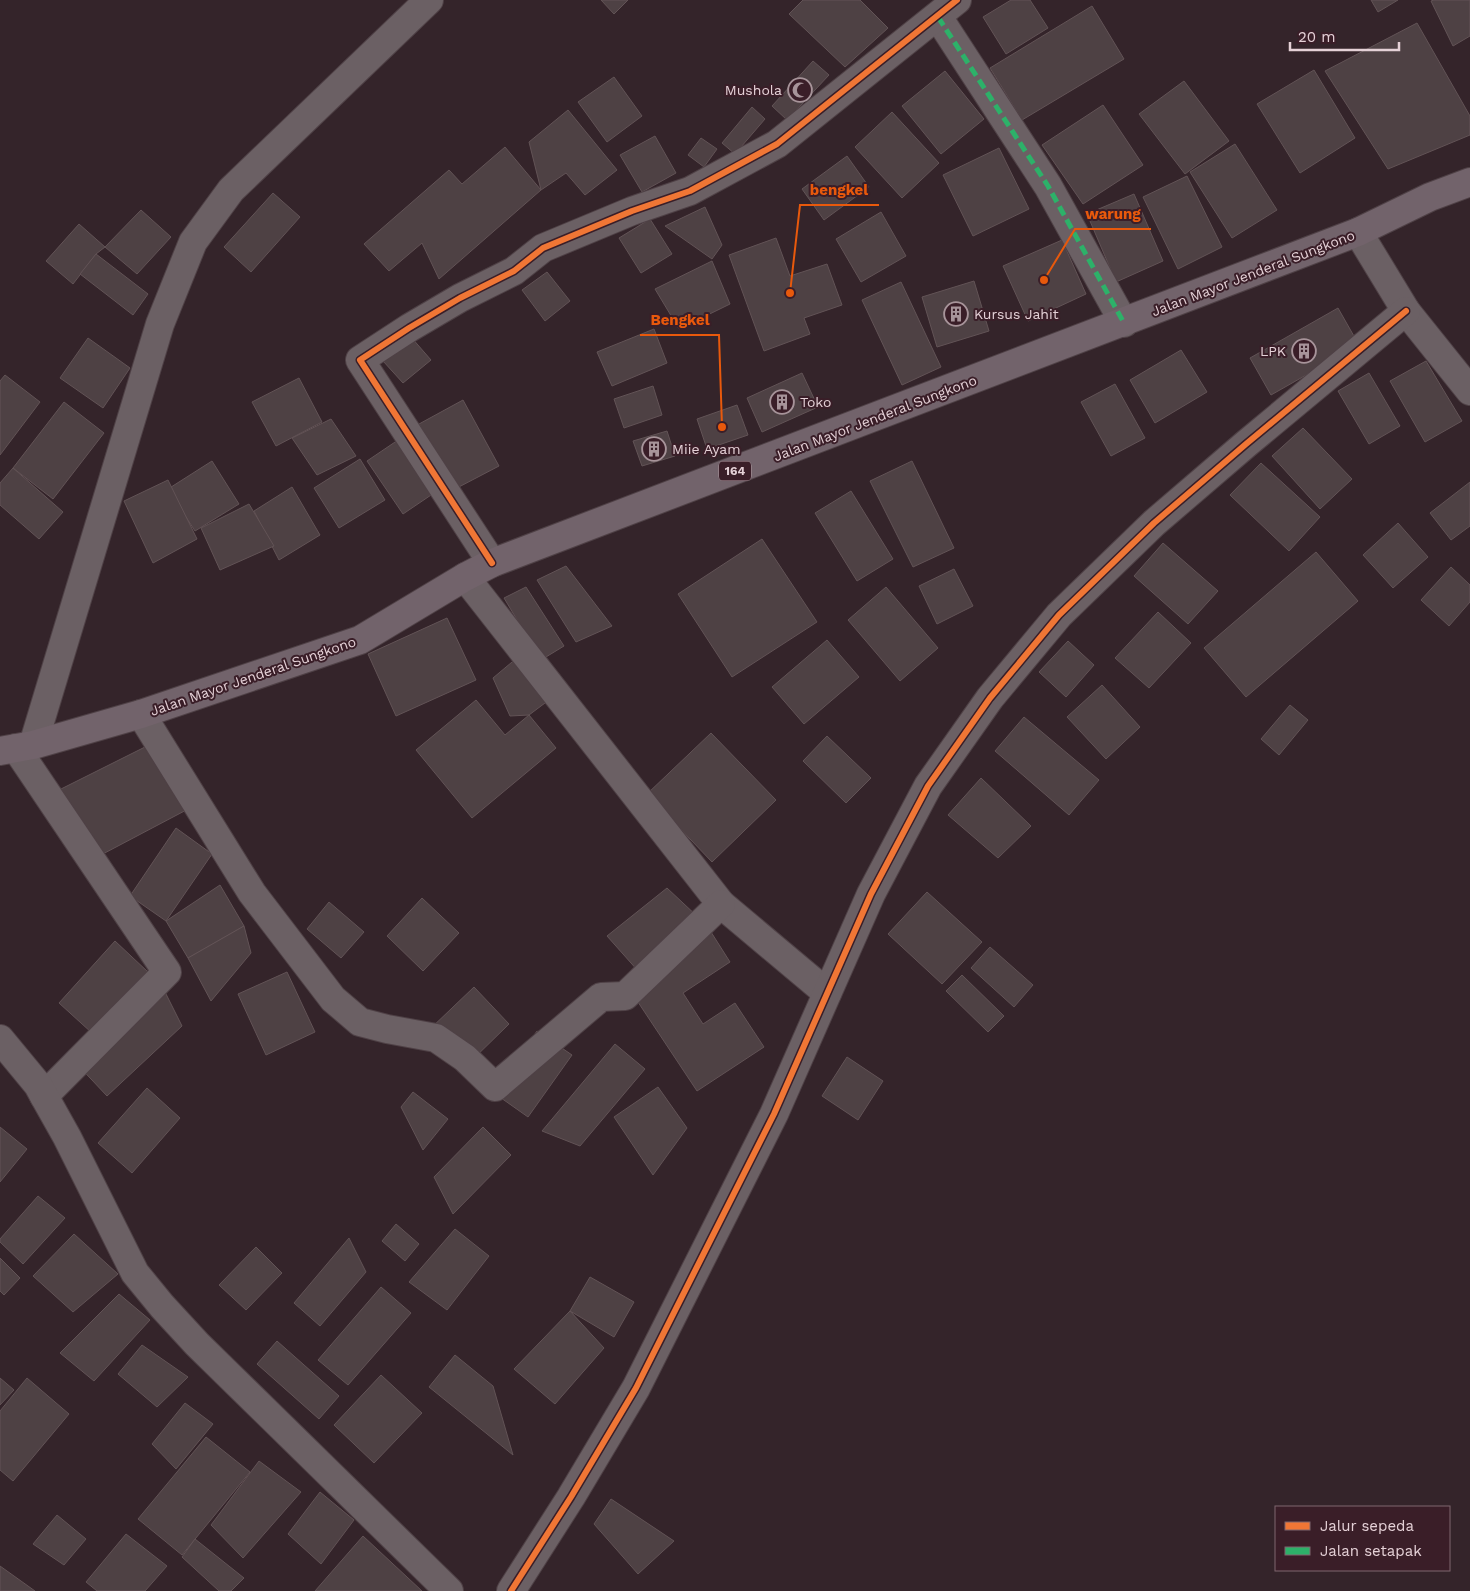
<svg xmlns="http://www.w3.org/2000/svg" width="1470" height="1591" viewBox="0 0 1470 1591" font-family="'Work Sans',sans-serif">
  <rect width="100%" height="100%" fill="#34242a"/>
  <!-- building -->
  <g fill="#4e4144" stroke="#625356">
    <polygon points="601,0 628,0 614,14"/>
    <polygon points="803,0 860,0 888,28 845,67 789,14"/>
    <polygon points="1011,0 1030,0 1048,28 1006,54 983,17"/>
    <polygon points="1371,0 1398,0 1378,12"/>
    <polygon points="1434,0 1470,0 1470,36 1453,46 1431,1"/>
    <polygon points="1092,6 1124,59 1022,120 990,68"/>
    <polygon points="1417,23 1470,116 1470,135 1388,169 1325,71"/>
    <polygon points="813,61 829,75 787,120 772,106"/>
    <polygon points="1314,70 1355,138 1300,173 1257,104"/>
    <polygon points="945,71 984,119 941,154 902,106"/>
    <polygon points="614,77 642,116 607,142 578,102"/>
    <polygon points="1184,81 1229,141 1185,174 1139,114"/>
    <polygon points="1103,105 1143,165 1083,204 1042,145"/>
    <polygon points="752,107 765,119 735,154 722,143"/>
    <polygon points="568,110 617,170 585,195 566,173 541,190 529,142"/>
    <polygon points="892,112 939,163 902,198 855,147"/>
    <polygon points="655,136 676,173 642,192 620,155"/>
    <polygon points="701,138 717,149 704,167 688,155"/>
    <polygon points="1235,144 1277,210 1232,238 1190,172"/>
    <polygon points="505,147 541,190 439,279 422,243 389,271 364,244 449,170 462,184"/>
    <polygon points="999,148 1029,209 973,236 943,175"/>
    <polygon points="847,156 869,187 824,220 802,189"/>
    <polygon points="1187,176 1222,247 1178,269 1143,197"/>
    <polygon points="273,193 300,217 251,272 224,247"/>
    <polygon points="1134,194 1163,261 1116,282 1087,214"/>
    <polygon points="705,207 722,245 712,259 665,226"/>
    <polygon points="141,210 171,237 137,274 105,247"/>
    <polygon points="881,212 906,256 861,282 836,239"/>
    <polygon points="650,219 672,254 641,273 619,238"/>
    <polygon points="79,224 105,247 96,254 73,284 46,261"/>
    <polygon points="776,238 790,276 827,264 842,305 804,318 810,334 764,351 729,255"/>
    <polygon points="1062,240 1086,294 1028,321 1003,266"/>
    <polygon points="96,254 148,294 133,315 80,274"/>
    <polygon points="712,261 730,304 679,329 655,289"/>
    <polygon points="547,272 570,301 545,321 522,290"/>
    <polygon points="974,281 989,331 937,347 922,297"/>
    <polygon points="901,282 941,367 902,385 862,300"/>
    <polygon points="1338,308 1359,345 1271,395 1250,358"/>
    <polygon points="654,329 667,363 612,386 597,352"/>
    <polygon points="411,337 431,360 403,383 383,361"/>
    <polygon points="88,338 130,368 103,408 60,378"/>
    <polygon points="1181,350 1207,392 1155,423 1130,380"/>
    <polygon points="1426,361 1462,421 1425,442 1390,381"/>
    <polygon points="802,373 818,407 762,432 747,398"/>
    <polygon points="1369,373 1400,426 1369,444 1338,391"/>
    <polygon points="5,375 40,402 0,455 0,381"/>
    <polygon points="299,378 322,422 276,446 252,402"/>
    <polygon points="1115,384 1145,438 1111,456 1081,402"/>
    <polygon points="653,386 662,415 624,428 614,399"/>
    <polygon points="463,400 499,466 455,489 419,424"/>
    <polygon points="64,402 104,433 53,499 13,468"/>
    <polygon points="737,405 748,435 707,449 697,419"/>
    <polygon points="331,419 356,456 317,475 292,438"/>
    <polygon points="1303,428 1352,479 1320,509 1272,456"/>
    <polygon points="667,431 675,456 642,466 633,441"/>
    <polygon points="401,438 437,491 403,514 367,461"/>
    <polygon points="360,459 385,500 339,528 314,488"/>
    <polygon points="212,461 239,504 195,531 168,489"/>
    <polygon points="912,461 954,548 913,567 870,481"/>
    <polygon points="1261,463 1320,517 1289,551 1230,495"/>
    <polygon points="13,468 63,512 39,539 0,505 0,483"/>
    <polygon points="168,480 197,539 153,563 124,501"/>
    <polygon points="1470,482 1470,526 1451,540 1430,513"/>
    <polygon points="292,487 320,535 279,560 254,511"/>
    <polygon points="851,491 893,559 857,581 815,513"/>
    <polygon points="249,504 274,546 220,570 201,528"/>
    <polygon points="1398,523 1428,557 1393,588 1363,555"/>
    <polygon points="762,539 817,622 732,677 678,594"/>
    <polygon points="1163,543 1218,591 1188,624 1134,576"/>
    <polygon points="1316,552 1358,601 1246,697 1204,648"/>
    <polygon points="566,566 612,626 576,642 537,580"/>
    <polygon points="1451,567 1470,585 1470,602 1449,626 1421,600"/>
    <polygon points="954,569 973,606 937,624 919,586"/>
    <polygon points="526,587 564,646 541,660 504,598"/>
    <polygon points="886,587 938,648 900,681 848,620"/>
    <polygon points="1158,612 1191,643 1149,688 1115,658"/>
    <polygon points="447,618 476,680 396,716 368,654"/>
    <polygon points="827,640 859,677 804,724 772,687"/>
    <polygon points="1068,641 1094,665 1066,697 1039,672"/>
    <polygon points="518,657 553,697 529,715 510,716 493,678"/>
    <polygon points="1102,685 1140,727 1106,759 1067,717"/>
    <polygon points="476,700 505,735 529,715 556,748 472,818 416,750"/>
    <polygon points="1290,705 1308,720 1279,755 1261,739"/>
    <polygon points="1024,717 1099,780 1069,815 995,751"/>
    <polygon points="711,733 776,800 712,862 647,794"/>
    <polygon points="827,736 871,778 846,803 803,761"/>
    <polygon points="151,744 192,807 99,856 61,789"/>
    <polygon points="981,778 1031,826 998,858 948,815"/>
    <polygon points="176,828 212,854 166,921 130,896"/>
    <polygon points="220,885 244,926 188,958 166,921"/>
    <polygon points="667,888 699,918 639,972 607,936"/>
    <polygon points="927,892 982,942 942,984 888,934"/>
    <polygon points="422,898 459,933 423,971 387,936"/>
    <polygon points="329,902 364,932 341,958 307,929"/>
    <polygon points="244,926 251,953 211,1001 188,958"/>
    <polygon points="711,932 730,962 683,993 703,1024 735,1003 764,1047 697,1091 628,987"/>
    <polygon points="115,941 148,972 92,1033 59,1003"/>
    <polygon points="990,947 1033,985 1014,1007 971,968"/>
    <polygon points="287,972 315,1032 266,1055 238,994"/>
    <polygon points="962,975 1004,1016 988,1032 946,991"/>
    <polygon points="160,982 182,1026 107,1096 75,1062"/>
    <polygon points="474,987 509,1024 465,1067 429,1030"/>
    <polygon points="537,1031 572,1055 528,1117 494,1093"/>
    <polygon points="615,1044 645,1069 580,1146 542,1131"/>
    <polygon points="847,1057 883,1081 858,1120 822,1096"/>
    <polygon points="658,1087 687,1128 653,1175 614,1117"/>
    <polygon points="147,1088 180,1118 132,1173 98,1143"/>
    <polygon points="413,1092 448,1119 423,1150 401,1107"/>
    <polygon points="0,1127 27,1149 0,1182"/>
    <polygon points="483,1127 511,1155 453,1214 434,1177"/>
    <polygon points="38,1196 65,1218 23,1264 0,1242 0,1239"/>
    <polygon points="396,1224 419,1244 405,1261 382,1241"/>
    <polygon points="455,1229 489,1256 447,1310 409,1282"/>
    <polygon points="74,1234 118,1274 73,1312 33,1276"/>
    <polygon points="349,1238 366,1272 320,1326 294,1303"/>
    <polygon points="256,1247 282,1273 246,1310 219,1285"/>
    <polygon points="0,1258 20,1278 4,1295 0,1291"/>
    <polygon points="590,1277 634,1302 614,1337 570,1311"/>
    <polygon points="381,1287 411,1313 348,1385 318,1360"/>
    <polygon points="119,1294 150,1320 94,1381 60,1353"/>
    <polygon points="570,1311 604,1348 555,1404 514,1369"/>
    <polygon points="277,1341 339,1396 319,1419 257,1364"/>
    <polygon points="142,1345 188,1377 157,1407 118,1374"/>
    <polygon points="455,1355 493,1386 513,1455 429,1387"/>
    <polygon points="381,1375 422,1413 374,1463 334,1425"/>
    <polygon points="0,1378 14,1390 0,1405"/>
    <polygon points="27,1378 69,1414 13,1481 0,1470 0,1411"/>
    <polygon points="185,1403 213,1424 176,1469 152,1444"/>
    <polygon points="206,1437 250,1472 182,1555 138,1519"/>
    <polygon points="259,1461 301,1492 243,1558 211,1525"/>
    <polygon points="320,1492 354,1520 321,1564 288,1534"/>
    <polygon points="611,1499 674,1541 638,1574 594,1524"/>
    <polygon points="57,1515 86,1539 64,1565 33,1544"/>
    <polygon points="126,1534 167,1566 145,1591 97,1591 86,1582"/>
    <polygon points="363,1536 422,1591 315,1591"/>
    <polygon points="195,1539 244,1578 231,1591 219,1591 182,1557"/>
    <polygon points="0,1566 35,1591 0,1591"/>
  </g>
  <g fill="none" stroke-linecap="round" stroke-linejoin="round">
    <!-- minor casing -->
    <g stroke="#4f4146" stroke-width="30">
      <g id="minor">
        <polyline points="938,17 1048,186 1124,323"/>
        <polyline points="1358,232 1406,311 1470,391"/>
        <polyline points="492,563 360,360 409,328 460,298 514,271 543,248 632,211 690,191 777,144 957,0"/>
        <polyline points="465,577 721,904 827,993"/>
        <polyline points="141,714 252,893 333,999 360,1022 387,1029 436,1038 465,1058 495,1087 601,997 625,996 721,904"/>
        <polyline points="33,745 160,324 193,242 231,190 429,0"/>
        <polyline points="16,748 167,972 44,1096"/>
        <polyline points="0,1039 38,1085 44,1096 67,1137 135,1273 162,1306 197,1344 449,1591"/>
        <polyline points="511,1591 571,1497 636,1388 774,1114 871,894 928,786 990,698 1059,615 1154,523 1246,444 1406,311"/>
      </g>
    </g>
    <!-- major casing -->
    <g stroke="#4f4146" stroke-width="30">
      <polyline id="major" points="0,751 33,745 141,714 360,640 465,577 492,563 1358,232 1430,197 1470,182"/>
    </g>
    <!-- minor -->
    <use href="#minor" stroke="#6b6064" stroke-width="28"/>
    <!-- major -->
    <use href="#major" stroke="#72636b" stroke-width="28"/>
    <!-- quiet -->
    <polyline stroke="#2db169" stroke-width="5" stroke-dasharray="10 5" stroke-linecap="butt" points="938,17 1048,186 1124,323"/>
    <!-- cycleway casing -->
    <g stroke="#3a1e28" stroke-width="9">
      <g id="cycleway">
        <polyline points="492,563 360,360 409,328 460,298 514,271 543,248 632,211 690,191 777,144 957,0"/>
        <polyline points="511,1591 571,1497 636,1388 774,1114 871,894 928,786 990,698 1059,615 1154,523 1246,444 1406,311"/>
      </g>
    </g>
    <!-- cycleway -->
    <use href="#cycleway" stroke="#f07635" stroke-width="6"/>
  </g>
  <!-- icons -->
  <defs>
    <g id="mosque-ring" transform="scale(1.25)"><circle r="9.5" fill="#3a1e28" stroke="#a7949a" stroke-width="1.5"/><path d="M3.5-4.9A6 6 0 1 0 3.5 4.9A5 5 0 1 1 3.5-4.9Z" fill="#a7949a"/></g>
    <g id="building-ring" transform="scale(1.25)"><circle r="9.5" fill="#3a1e28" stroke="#a7949a" stroke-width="1.5"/><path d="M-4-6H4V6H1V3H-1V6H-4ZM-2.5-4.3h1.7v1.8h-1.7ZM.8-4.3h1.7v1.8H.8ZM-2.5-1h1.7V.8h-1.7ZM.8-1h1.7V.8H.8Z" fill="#a7949a"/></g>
  </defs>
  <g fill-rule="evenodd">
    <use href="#mosque-ring" x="800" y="90"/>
    <use href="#building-ring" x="956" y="314"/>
    <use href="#building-ring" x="1304" y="351"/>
    <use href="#building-ring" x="782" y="402"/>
    <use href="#building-ring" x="654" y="449"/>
  </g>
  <g text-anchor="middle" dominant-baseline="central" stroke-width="4" stroke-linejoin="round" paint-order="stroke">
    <!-- shield labels -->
    <rect fill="#3a1e28" stroke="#b29ba2" stroke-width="1" x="719" y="461.5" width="32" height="19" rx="4"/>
    <g font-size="12" font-weight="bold" fill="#e5d1d7">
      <text x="735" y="471">164</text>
    </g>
    <!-- poi labels -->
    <g font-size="14" fill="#e5d1d7" stroke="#3a1e28" text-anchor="start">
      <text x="782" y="90" text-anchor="end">Mushola</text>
      <text x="974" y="314">Kursus Jahit</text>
      <text x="1286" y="351" text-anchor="end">LPK</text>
      <text x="800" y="402">Toko</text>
      <text x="672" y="449">Miie Ayam</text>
    </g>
    <!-- street labels -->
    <g font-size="14" fill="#e5d1d7" stroke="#3a1e28">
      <text transform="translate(1253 273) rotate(-21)">Jalan Mayor Jenderal Sungkono</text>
      <text transform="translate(875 418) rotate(-21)">Jalan Mayor Jenderal Sungkono</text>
      <text transform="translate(253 676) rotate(-19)">Jalan Mayor Jenderal Sungkono</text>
    </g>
  </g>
  <!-- callouts -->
  <path fill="none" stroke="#e8590c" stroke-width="2" d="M790 293L800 205H879M1044 280L1075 229H1151M722 427L719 335H640"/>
  <g fill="#e8590c" stroke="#3a1e28" stroke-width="2">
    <circle cx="790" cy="293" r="5"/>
    <circle cx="1044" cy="280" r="5"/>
    <circle cx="722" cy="427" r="5"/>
  </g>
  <g font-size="15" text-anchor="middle" font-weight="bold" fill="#e8590c" stroke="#3a1e28" stroke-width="4" stroke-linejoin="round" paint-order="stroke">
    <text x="839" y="195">bengkel</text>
    <text x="1113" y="219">warung</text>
    <text x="680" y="325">Bengkel</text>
  </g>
  <!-- legend -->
  <rect x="1275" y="1506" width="175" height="65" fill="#3a1e28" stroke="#7e666e"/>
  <rect x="1285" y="1522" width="25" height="8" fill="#f07635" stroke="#7e666e"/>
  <text x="1320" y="1531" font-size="15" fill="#e5d1d7">Jalur sepeda</text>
  <rect x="1285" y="1547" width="25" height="8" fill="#2db169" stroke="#7e666e"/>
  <text x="1320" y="1556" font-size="15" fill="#e5d1d7">Jalan setapak</text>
  <!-- scale -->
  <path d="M1290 42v8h109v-8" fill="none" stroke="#e5d1d7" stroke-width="2.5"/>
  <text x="1298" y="42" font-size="15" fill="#e5d1d7" stroke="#3a1e28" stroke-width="4" paint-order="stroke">20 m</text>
</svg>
